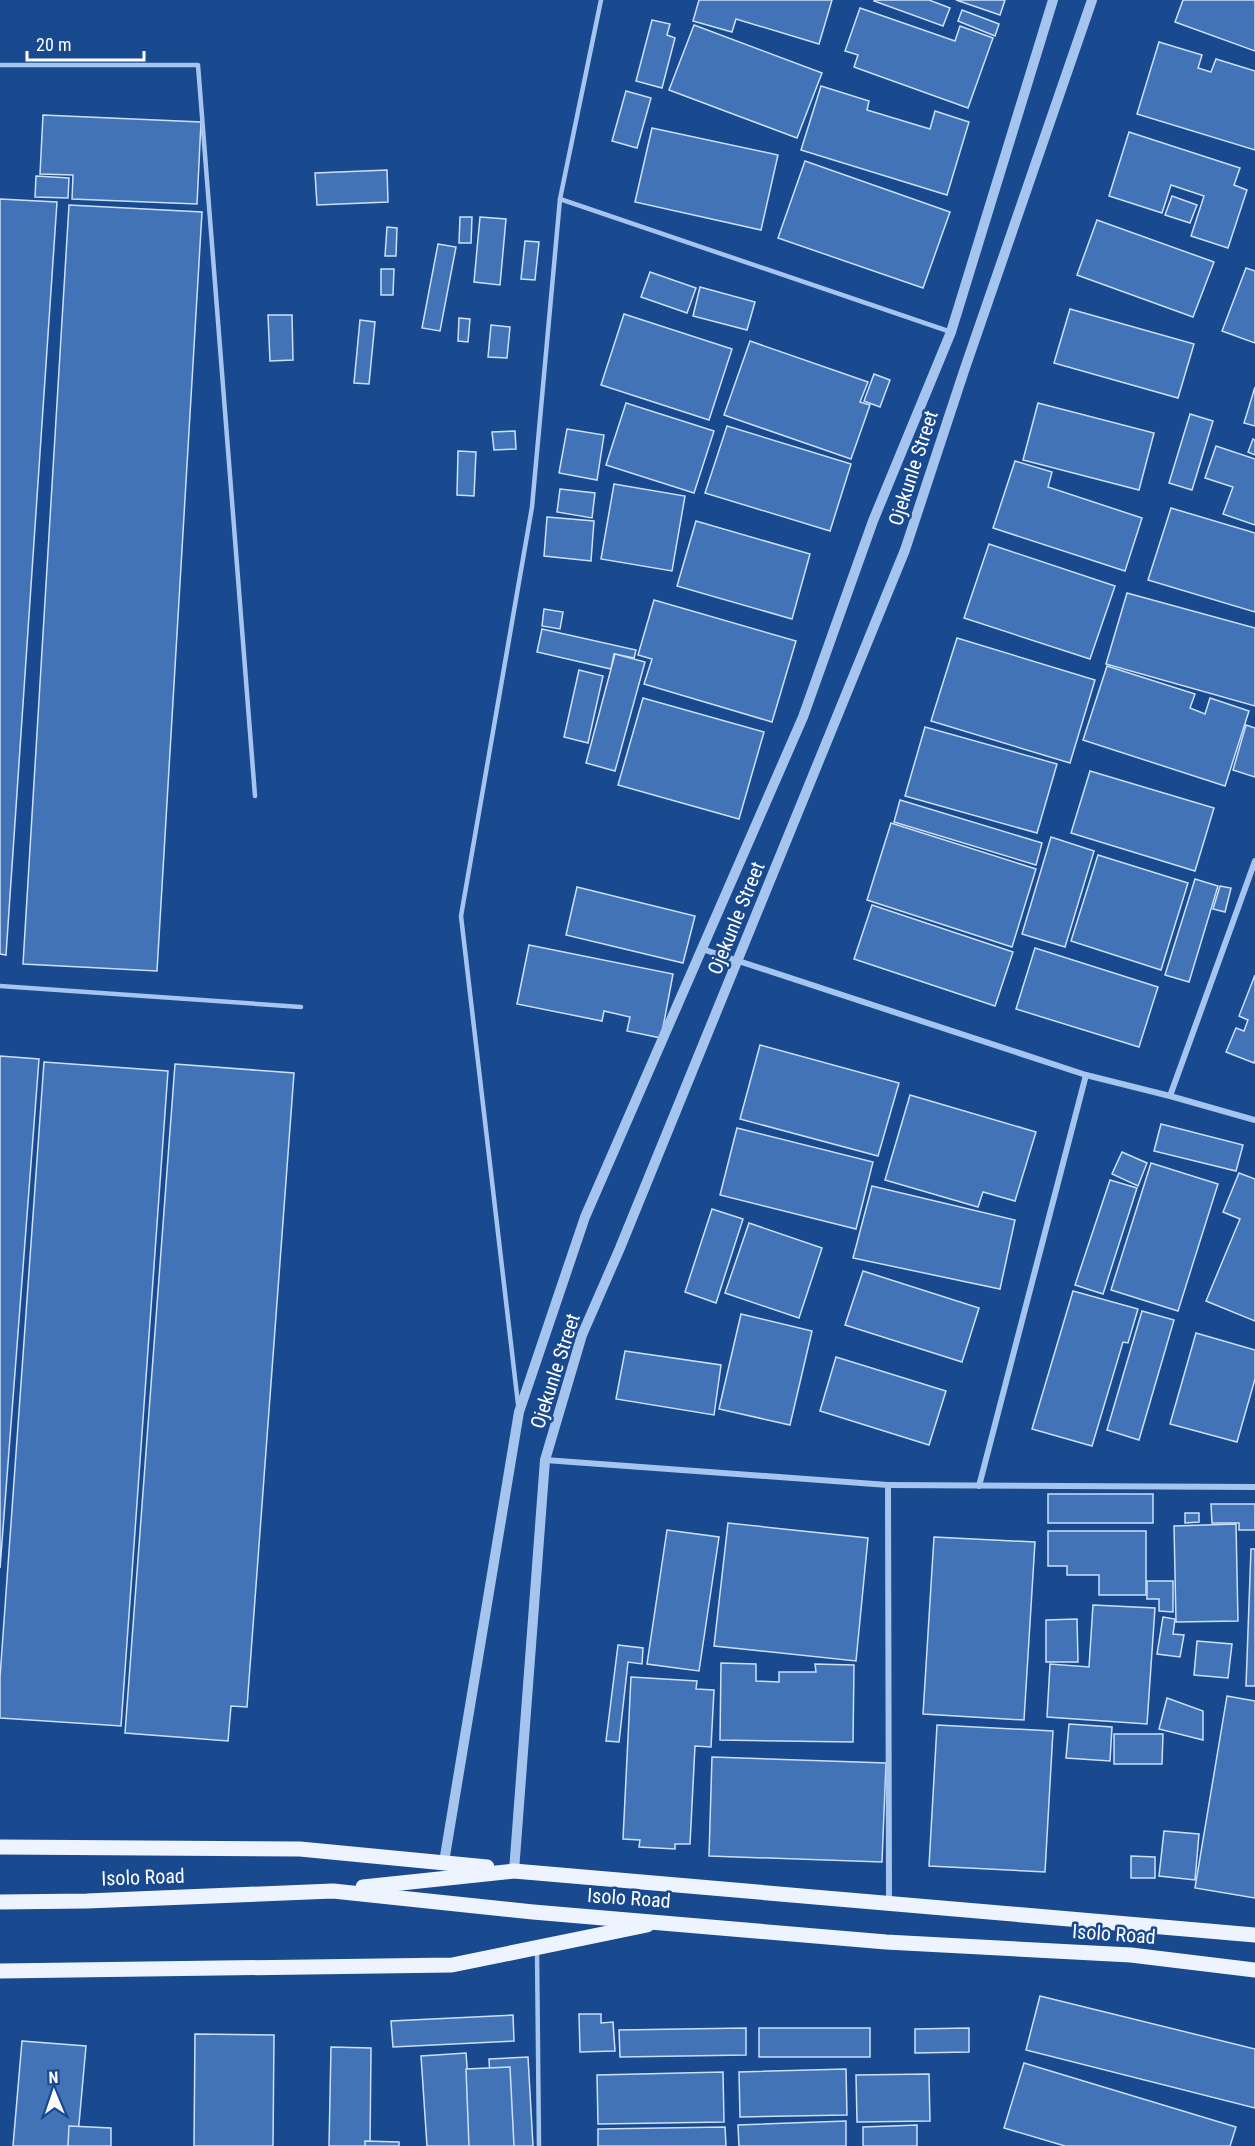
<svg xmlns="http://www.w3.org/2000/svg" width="1255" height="2146" viewBox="0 0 1255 2146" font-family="'Roboto Condensed',sans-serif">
  <rect width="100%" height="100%" fill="#19498e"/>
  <!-- building -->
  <g fill="#4273b6" stroke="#cce0fa" stroke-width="1.5">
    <polygon points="699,0 832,0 819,44 736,19 732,32 693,21"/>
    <polygon points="875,0 929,0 950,8 943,26 874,1"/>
    <polygon points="956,0 1005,0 1000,15"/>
    <polygon points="1183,0 1255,0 1255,51 1175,22"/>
    <polygon points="860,8 955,41 960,26 993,38 968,108 854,67 858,55 845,51"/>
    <polygon points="962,10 999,24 995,36 958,21"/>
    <polygon points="652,20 670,24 667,35 675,38 662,88 636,81"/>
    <polygon points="694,25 822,73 797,138 669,90"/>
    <polygon points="1159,42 1202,55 1198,68 1211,72 1216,59 1255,71 1255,150 1137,114"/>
    <polygon points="821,86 869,101 867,110 930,129 935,111 969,122 947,195 801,150"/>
    <polygon points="626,91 651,98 637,148 612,141"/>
    <polygon points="43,115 201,122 197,204 72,199 73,175 40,174"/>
    <polygon points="652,128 778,155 761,230 635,202"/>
    <polygon points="1129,132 1240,168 1234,185 1247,190 1228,248 1191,236 1204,196 1171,185 1162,213 1109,196"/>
    <polygon points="805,161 950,212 923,288 778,238"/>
    <polygon points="387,170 388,202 317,205 315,173"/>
    <polygon points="36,176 69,178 68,198 35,197"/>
    <polygon points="1172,196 1197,205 1190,223 1165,215"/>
    <polygon points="0,199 57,202 6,955 0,954"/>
    <polygon points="69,205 202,212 157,971 23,964"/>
    <polygon points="460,217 472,217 471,243 459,243"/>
    <polygon points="480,217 506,219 500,285 474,282"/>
    <polygon points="1097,220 1214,262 1193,317 1077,275"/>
    <polygon points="387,227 397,228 396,256 385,256"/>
    <polygon points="525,241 539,242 535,280 521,279"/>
    <polygon points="438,244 456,247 440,331 422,328"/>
    <polygon points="1246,268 1255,271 1255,343 1222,331"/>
    <polygon points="381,269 394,269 393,295 381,295"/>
    <polygon points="650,272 696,288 687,313 641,297"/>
    <polygon points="700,287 755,302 747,330 693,316"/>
    <polygon points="1070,309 1194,344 1178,398 1054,363"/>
    <polygon points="624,314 732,349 709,420 601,385"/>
    <polygon points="268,315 292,315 293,360 270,361"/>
    <polygon points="459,318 470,319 468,342 458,341"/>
    <polygon points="360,320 375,322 369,384 354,383"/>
    <polygon points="491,325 510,327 507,358 488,357"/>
    <polygon points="750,341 868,382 860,402 870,405 851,459 724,415"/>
    <polygon points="874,374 890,380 880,407 864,401"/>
    <polygon points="1255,387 1255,426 1244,423"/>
    <polygon points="626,403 714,431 694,493 606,465"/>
    <polygon points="1038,403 1154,433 1139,490 1023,460"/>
    <polygon points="1190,414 1213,421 1192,490 1169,483"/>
    <polygon points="727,426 851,464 830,531 705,493"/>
    <polygon points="567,429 604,435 597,480 559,473"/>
    <polygon points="515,431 516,449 494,450 492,432"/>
    <polygon points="1253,439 1255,440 1255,455 1248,452"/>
    <polygon points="1216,446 1255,459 1255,525 1223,514 1233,487 1205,478"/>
    <polygon points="458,451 476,452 474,496 457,495"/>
    <polygon points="1015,461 1052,472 1048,487 1142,518 1125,571 993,528"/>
    <polygon points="614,484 685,496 672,571 601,559"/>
    <polygon points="560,489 595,493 592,518 557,512"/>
    <polygon points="1171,508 1255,533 1255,612 1148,580"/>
    <polygon points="547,517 594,521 591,561 544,556"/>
    <polygon points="696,521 810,554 792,619 677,586"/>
    <polygon points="989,544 1115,586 1090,659 964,618"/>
    <polygon points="1127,593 1255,628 1255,706 1106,664"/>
    <polygon points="654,600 796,641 772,722 644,684 652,659 638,655"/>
    <polygon points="544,609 563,612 560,629 542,626"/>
    <polygon points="542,629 636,650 634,658 614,654 611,669 537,652"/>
    <polygon points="957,638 1095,680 1070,763 931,721"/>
    <polygon points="615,654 645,662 615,771 586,763"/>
    <polygon points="1107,666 1195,694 1190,708 1205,714 1210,698 1249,711 1225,786 1083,740"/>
    <polygon points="579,670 603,676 588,743 564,737"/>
    <polygon points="643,698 764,732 739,819 618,785"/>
    <polygon points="1246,725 1255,728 1255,777 1233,770"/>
    <polygon points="925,727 1057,764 1037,833 905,796"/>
    <polygon points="1090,771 1214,808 1195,871 1071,833"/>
    <polygon points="900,800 1042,843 1036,865 894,822"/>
    <polygon points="891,823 1036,869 1012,947 867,900"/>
    <polygon points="1051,837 1094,851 1065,947 1022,934"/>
    <polygon points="1098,855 1188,883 1161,970 1071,941"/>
    <polygon points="1195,879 1218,886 1189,982 1165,975"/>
    <polygon points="1220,886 1231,888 1225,912 1213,909"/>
    <polygon points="577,887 695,916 683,963 566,935"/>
    <polygon points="872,905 1013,952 995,1006 854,959"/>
    <polygon points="529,945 673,974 661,1038 627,1031 630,1017 604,1011 602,1021 517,1004"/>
    <polygon points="1035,948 1158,987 1139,1047 1016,1009"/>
    <polygon points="1255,975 1255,1060 1254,1063 1226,1052 1236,1028 1244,1031 1248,1020 1239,1016"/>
    <polygon points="760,1045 899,1083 878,1156 740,1119"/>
    <polygon points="0,1056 39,1059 0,1568"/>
    <polygon points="44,1062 168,1071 121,1726 0,1718 0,1677"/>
    <polygon points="175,1064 294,1073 247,1707 231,1706 228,1741 125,1733"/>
    <polygon points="910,1095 1036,1132 1015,1201 983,1192 978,1207 885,1180"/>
    <polygon points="1161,1124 1243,1145 1236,1171 1154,1151"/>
    <polygon points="737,1128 873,1162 856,1229 720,1195"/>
    <polygon points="1122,1152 1147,1163 1138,1186 1112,1174"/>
    <polygon points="1151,1163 1218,1184 1178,1311 1111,1290"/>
    <polygon points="1239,1173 1255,1179 1255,1321 1206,1301 1240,1219 1223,1212"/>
    <polygon points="1110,1180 1137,1188 1103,1294 1075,1285"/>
    <polygon points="872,1186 1015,1220 1000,1289 853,1258"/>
    <polygon points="712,1209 743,1219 716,1303 685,1292"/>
    <polygon points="749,1223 822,1248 799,1318 725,1293"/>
    <polygon points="863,1271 979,1308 962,1362 845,1325"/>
    <polygon points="1073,1291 1138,1309 1128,1343 1123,1342 1092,1446 1032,1429"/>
    <polygon points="1142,1311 1174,1320 1139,1440 1107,1430"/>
    <polygon points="741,1314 812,1331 790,1425 719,1409"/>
    <polygon points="1196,1333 1255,1350 1255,1379 1237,1442 1170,1424"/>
    <polygon points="625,1351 721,1365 714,1415 616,1399"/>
    <polygon points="836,1357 946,1391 929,1445 820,1411"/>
    <rect x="1048" y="1494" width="105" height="29"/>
    <polygon points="1211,1504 1255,1504 1255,1530 1239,1530 1239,1523 1212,1523"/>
    <polygon points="1185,1513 1199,1513 1199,1522 1185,1523"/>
    <polygon points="728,1523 868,1538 856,1661 714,1646"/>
    <polygon points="1236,1524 1238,1621 1176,1622 1174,1526"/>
    <polygon points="667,1530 719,1537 699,1671 647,1664"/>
    <polygon points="1048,1531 1146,1531 1146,1595 1099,1595 1099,1575 1067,1575 1067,1566 1048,1566"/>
    <polygon points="934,1537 1035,1542 1024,1720 923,1714"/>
    <polygon points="1251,1549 1255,1549 1255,1686 1246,1686"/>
    <polygon points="1147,1581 1173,1581 1173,1612 1159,1611 1159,1599 1147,1599"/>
    <polygon points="1093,1605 1155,1608 1147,1724 1047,1717 1050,1664 1089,1667"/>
    <polygon points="1163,1617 1175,1619 1173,1634 1184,1635 1180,1657 1157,1654"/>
    <polygon points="1077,1619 1078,1662 1046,1662 1046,1620"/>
    <polygon points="1197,1641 1232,1644 1228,1678 1194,1675"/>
    <polygon points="618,1645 643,1648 642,1664 628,1662 619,1742 606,1741"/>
    <polygon points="721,1663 756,1664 756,1681 779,1682 779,1672 816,1672 815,1664 854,1665 853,1742 720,1740"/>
    <polygon points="631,1677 697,1681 696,1689 714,1690 711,1747 695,1746 690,1844 675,1844 675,1849 639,1847 640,1840 623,1839"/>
    <polygon points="1227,1696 1255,1701 1255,1898 1195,1888"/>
    <polygon points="1167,1698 1203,1711 1203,1740 1159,1729"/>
    <polygon points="1069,1724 1112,1727 1110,1761 1066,1758"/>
    <polygon points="937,1725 1053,1731 1045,1872 929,1866"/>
    <polygon points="1114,1734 1163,1734 1162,1764 1114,1764"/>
    <polygon points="712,1757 886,1763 882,1862 709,1856"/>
    <polygon points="1164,1831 1199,1834 1195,1880 1159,1876"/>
    <polygon points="1131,1856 1155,1857 1155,1878 1131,1878"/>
    <polygon points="1040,1996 1255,2049 1255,2108 1026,2050"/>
    <polygon points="579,2014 601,2014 601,2023 613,2022 615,2051 580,2052"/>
    <polygon points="513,2015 514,2041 393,2047 391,2021"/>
    <polygon points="746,2028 746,2055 620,2057 619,2030"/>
    <rect x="759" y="2028" width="111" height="29"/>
    <polygon points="969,2028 969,2052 915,2053 915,2029"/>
    <polygon points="195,2034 274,2035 273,2146 194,2146"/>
    <polygon points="22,2041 86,2046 77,2146 13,2146"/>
    <polygon points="331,2047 371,2048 370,2146 329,2146"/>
    <polygon points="466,2053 473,2146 427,2146 421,2056"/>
    <polygon points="528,2057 533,2146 494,2146 489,2059"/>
    <polygon points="1024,2063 1236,2127 1230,2146 1065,2146 1004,2128"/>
    <polygon points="510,2067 514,2146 469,2146 466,2069"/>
    <polygon points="846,2069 847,2115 740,2117 739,2072"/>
    <polygon points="723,2072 724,2122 598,2124 597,2075"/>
    <polygon points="929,2074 930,2121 857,2122 856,2075"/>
    <polygon points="846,2121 846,2146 739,2146 738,2125"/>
    <polygon points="917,2125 917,2146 863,2146 863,2127"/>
    <polygon points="69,2126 111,2128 111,2146 68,2146"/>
    <polygon points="725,2127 726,2146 598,2146 598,2129"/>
    <polygon points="365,2141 399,2142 399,2146 365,2146"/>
  </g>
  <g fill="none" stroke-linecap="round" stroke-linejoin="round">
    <!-- service -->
    <g stroke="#a5c5ee" stroke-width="4.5">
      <polyline points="0,65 198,65 255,796"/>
      <polyline points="560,199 951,332"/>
      <polyline points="0,986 301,1007"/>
      <polyline points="518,1404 461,916 532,507 560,199 601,0"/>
      <polyline points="537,1951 539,2146"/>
    </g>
    <!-- minor -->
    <g stroke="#a5c5ee" stroke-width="6">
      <polyline points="702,949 1086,1075 1170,1096 1255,1120"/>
      <polyline points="1170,1096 1255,861"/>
      <polyline points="545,1460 888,1485 889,1903"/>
      <polyline points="888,1485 1255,1487"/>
      <polyline points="979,1486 1086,1075"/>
    </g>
    <!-- tertiary -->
    <g stroke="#a5c5ee" stroke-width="10">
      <polyline points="444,1862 519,1412 585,1217 803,717 873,521 951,332 1053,0"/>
      <polyline points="514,1871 545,1460 582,1335 620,1248 905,550 964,371 1092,0"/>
    </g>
    <!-- primary -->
    <g stroke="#edf3ff" stroke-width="15">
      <polyline points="0,1847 300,1849 487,1867"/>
      <polyline points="363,1887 514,1871 1255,1935"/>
      <polyline points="0,1902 87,1901 333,1891 533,1912 886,1942 1131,1955 1255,1970"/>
      <polyline points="0,1971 452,1965 647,1925"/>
    </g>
  </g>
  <g text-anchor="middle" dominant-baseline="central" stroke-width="5" stroke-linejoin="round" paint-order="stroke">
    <!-- street labels -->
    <g font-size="20" fill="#fff" stroke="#19498e">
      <text transform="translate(913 468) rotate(-72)">Ojekunle Street</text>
      <text transform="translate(736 918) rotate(-68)">Ojekunle Street</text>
      <text transform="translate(555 1371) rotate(-72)">Ojekunle Street</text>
      <text transform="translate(143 1877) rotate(-2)">Isolo Road</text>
      <text transform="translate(629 1898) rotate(4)">Isolo Road</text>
      <text transform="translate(1114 1934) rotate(4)">Isolo Road</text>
    </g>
  </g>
  <!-- north arrow -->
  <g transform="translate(54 2092) rotate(358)" stroke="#19498e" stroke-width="4.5" paint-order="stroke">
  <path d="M0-4.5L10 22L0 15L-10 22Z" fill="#ffffff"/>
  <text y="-9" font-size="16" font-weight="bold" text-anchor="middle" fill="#ffffff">N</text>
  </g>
  <!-- scale -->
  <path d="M27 51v9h117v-9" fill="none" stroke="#ffffff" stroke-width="3"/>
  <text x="36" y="51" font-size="18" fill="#ffffff" stroke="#19498e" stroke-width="4.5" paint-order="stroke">20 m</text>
</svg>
